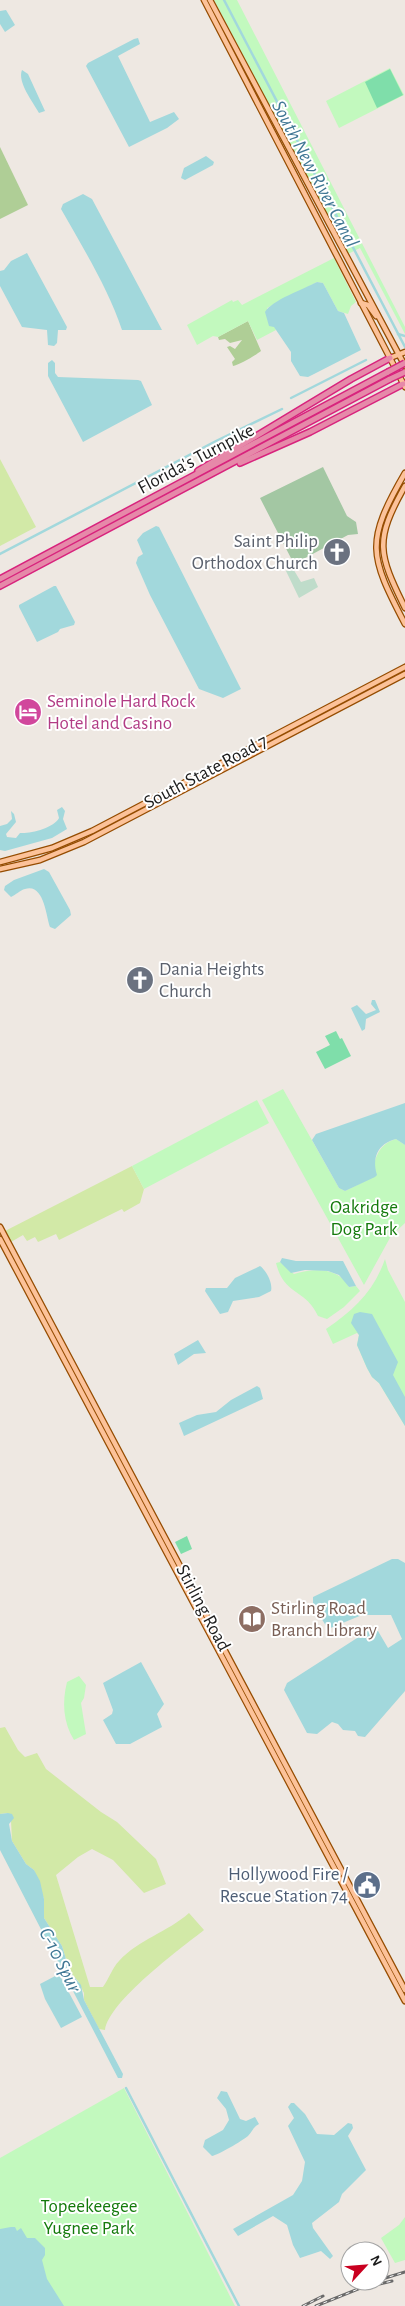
<svg xmlns="http://www.w3.org/2000/svg" width="405" height="2306" viewBox="0 0 405 2306" font-family="'Alegreya Sans',sans-serif">
  <rect width="100%" height="100%" fill="#eee8e2"/>
  <!-- grass -->
  <g fill="#d2e9a7">
    <polygon points="0,459 36,527 0,546"/>
    <polygon points="132,1166 144,1189 140,1203 124,1212 122,1209 59,1240 56,1234 38,1242 35,1237 27,1241 23,1235 11,1242 5,1231"/>
    <path d="M5,1727l13,23 7,7 12,-4 9,16 55,43 16,10 39,37 10,25 -22,9 -31,-33 -21,-11 -14,8 -22,18 34,112h13c6,-8 9,-19 16,-26 20,-22 49,-29 70,-48l15,17c-24,19 -95,71 -99,100l-6,-1 -15,-29v-7l-6,-12 -8,-9 -8,-26 -18,-28v-19l-10,-29 -8,-6 -14,-23 -1,-20 -3,-8 -8,1v-86z"/>
  </g>
  <!-- forest -->
  <g fill="#afce96">
    <polygon points="0,147 28,205 0,219"/>
    <path d="M248,321l13,30c-5,4 -22,14 -28,15l-1,-4 3,-3 -8,-12 3,-1 5,3 7,-9 -12,3 -5,-4 -6,1 -1,-3z"/>
  </g>
  <!-- wetland -->
  <polygon fill="#bfdcca" points="292,567 301,582 314,578 318,587 299,598 286,571"/>
  <!-- cemetery -->
  <polygon fill="#a3c7a3" points="323,467 347,516 356,522 358,534 348,535 294,564 260,498"/>
  <!-- park -->
  <g fill="#c2f9be">
    <polygon points="214,0 237,0 405,327 405,334 360,248 348,254"/>
    <polygon points="390,68 404,95 339,128 326,101"/>
    <polygon points="334,258 356,302 351,306 348,314 338,311 323,283 317,282 267,308 276,330 257,340 248,321 218,337 213,336 197,345 187,325 232,300 233,302 238,300 242,305"/>
    <path d="M283,1089l56,99 6,3 24,-12c7,-17 6,-34 27,-40l9,6v78l-14,13 -27,49 -102,-185z"/>
    <polygon points="257,1100 269,1123 144,1189 132,1166"/>
    <path d="M385,1259l3,11 17,32v124l-26,-43 -7,-6 -5,-9 -10,-23 2,-10 -2,-2 -24,11 -7,-15c28,-19 48,-38 59,-70z"/>
    <path d="M280,1262l14,12c19,-6 45,-7 55,13l7,-1 4,5 -16,16 -17,12 -9,-3c-12,-27 -34,-20 -42,-53z"/>
    <path d="M79,1676l7,9 -2,13 -3,5 5,31 -12,6c-11,-18 -12,-38 -7,-58z"/>
    <polygon points="124,2088 235,2306 0,2306 0,2158"/>
    <polygon points="405,2217 405,2260 395,2263 381,2238 399,2225"/>
  </g>
  <!-- pitch -->
  <g fill="#7fdeaa">
    <polygon points="390,69 403,95 377,108 365,82"/>
    <polygon points="336,1031 340,1039 342,1038 351,1056 325,1069 316,1052 330,1045 325,1036"/>
    <polygon points="187,1536 192,1549 181,1554 175,1542"/>
  </g>
  <!-- water -->
  <g fill="#a2d8dc">
    <polygon points="6,10 15,25 5,32 0,24 0,11"/>
    <polygon points="138,38 140,44 118,56 150,122 174,112 179,119 167,128 129,147 86,66 88,63 134,39"/>
    <path d="M22,70l6,4 17,37 -6,2c-6,-11 -22,-31 -17,-43z"/>
    <polygon points="206,156 214,162 213,165 185,180 181,178 184,168"/>
    <path d="M83,194l9,5 70,131h-40c-14,-42 -39,-82 -61,-121l2,-5z"/>
    <polygon points="27,253 67,327 66,330 58,330 57,343 54,346 48,345 47,330 22,327 0,286 0,271 4,270 11,261"/>
    <path d="M317,282l6,1 15,28 6,2 17,37 -47,24 -6,3 -8,-1 -9,-15v-9l-17,-25 -5,-1 -4,-14c7,-12 39,-23 52,-30z"/>
    <polygon points="52,360 55,363 55,373 58,377 138,380 141,381 152,405 83,442 48,376 48,363"/>
    <polygon points="156,526 159,527 241,689 223,698 199,689 150,595 136,563 138,557 143,554 137,540 143,533"/>
    <polygon points="54,586 56,586 75,622 74,625 60,629 58,632 37,642 19,607 19,605"/>
    <path d="M62,807l3,4 -2,8 4,10 -15,9 -47,13 -5,-1v-24l7,-2 5,-5 -1,-8 3,3 2,8 -10,12 1,3 9,1 4,-5c10,1 34,-5 39,-15l-2,-8z"/>
    <path d="M44,869l5,3 21,38 1,5 -16,14 -5,-2c-4,-11 -6,-44 -25,-38 -5,1 -9,6 -14,8l-7,-7 1,-4 9,-6z"/>
    <polygon points="375,1000 380,1012 366,1019 365,1029 362,1031 351,1008 357,1005 366,1014 376,1010 371,1004 372,1000"/>
    <path d="M405,1103v42l-9,-6c-19,5 -24,19 -19,36l-2,2 -30,14 -6,-3 -27,-48 4,-6z"/>
    <polygon points="282,1258 296,1261 343,1261 356,1286 349,1287 339,1275 328,1271 305,1270 291,1273 280,1262"/>
    <path d="M260,1266c6,4 13,17 11,25l-12,6 -26,4 -5,11 -8,2 -15,-23 1,-3h21l8,-10z"/>
    <polygon points="360,1312 372,1314 398,1362 393,1375 405,1397 405,1426 379,1383 372,1377 367,1368 357,1345 359,1335 351,1323 354,1314"/>
    <polygon points="198,1340 206,1353 194,1354 178,1365 174,1354"/>
    <polygon points="257,1386 260,1388 263,1399 184,1436 179,1423 197,1415 216,1412 231,1400"/>
    <polygon points="392,1559 398,1559 405,1563 405,1691 365,1737 358,1736 355,1731 343,1730 338,1724 332,1722 317,1734 307,1733 284,1690 287,1683 368,1631 378,1631 388,1648 402,1639 391,1615 362,1615 328,1629 313,1605 313,1597"/>
    <polygon points="141,1662 164,1704 157,1714 162,1727 130,1744 116,1744 103,1720 112,1714 113,1710 103,1683"/>
    <polygon points="8,1813 12,1814 14,1818 9,1824 12,1841 26,1864 34,1870 40,1881 44,1899 44,1918 62,1946 70,1972 81,1985 84,2000 123,2074 122,2078 118,2078 0,1850 0,1814"/>
    <polygon points="59,1974 82,2017 61,2028 45,1999 40,1984"/>
    <path d="M221,2091l6,1 13,27 6,2 9,-4 4,7c-6,3 -7,8 -11,12 -6,5 -30,19 -36,20l-9,-9 2,-7 18,-10 6,-10 -3,-11 -9,-11z"/>
    <polygon points="291,2103 294,2103 305,2114 317,2134 334,2135 348,2123 352,2124 353,2128 348,2136 366,2170 342,2194 339,2202 312,2223 313,2228 333,2256 330,2259 321,2251 300,2258 293,2245 287,2225 273,2216 238,2236 233,2229 293,2195 302,2181 305,2162 288,2126 294,2118 288,2107"/>
    <polygon points="11,2227 15,2227 17,2231 21,2228 27,2238 35,2238 45,2248 45,2255 42,2260 47,2279 64,2306 0,2306 0,2229"/>
  </g>
  <g fill="none" stroke-linecap="round" stroke-linejoin="round">
    <!-- canal -->
    <g stroke="#a2d8dc" stroke-width="2.5">
      <polyline points="224,0 405,347"/>
      <polyline points="398,334 405,336"/>
      <polyline points="291,398 366,360"/>
      <polyline points="0,554 216,441 282,409"/>
      <polyline points="126,2088 239,2306"/>
    </g>
    <!-- primary casing -->
    <g stroke="#954c00" stroke-width="7">
      <g id="primary">
        <polyline points="204,0 405,387"/>
        <polyline points="210,0 405,366"/>
        <polyline points="361,303 368,305 376,316"/>
        <polyline points="390,358 405,352"/>
        <path d="M405,473c-40,69 -36,82 0,151"/>
        <path d="M405,486c-31,55 -27,67 0,122"/>
        <polyline points="0,862 52,848 92,831 405,667"/>
        <polyline points="0,869 40,860 84,842 405,674"/>
        <polyline points="0,1227 405,1990"/>
        <polyline points="0,1239 405,2001"/>
      </g>
    </g>
    <!-- motorway casing -->
    <g stroke="#d8237d" stroke-width="8">
      <g id="motorway">
        <polyline points="240,463 310,432 403,384"/>
        <polyline points="198,471 351,379 390,358"/>
        <polyline points="0,579 388,372"/>
        <polyline points="0,586 390,379"/>
      </g>
    </g>
    <!-- primary -->
    <use href="#primary" stroke="#fcc299" stroke-width="4.5"/>
    <!-- motorway -->
    <use href="#motorway" stroke="#e689a9" stroke-width="5"/>
    <!-- rail casing -->
    <g stroke="#6a6a6a" stroke-width="3">
      <g id="rail">
        <polyline points="382,2279 405,2272"/>
        <polyline points="371,2286 392,2281"/>
        <polyline points="303,2306 323,2296"/>
        <polyline points="316,2306 378,2281"/>
      </g>
    </g>
    <!-- rail -->
    <use href="#rail" stroke="#fff" stroke-width="1" stroke-dasharray="4" stroke-linecap="butt"/>
    <!-- motorway-bridge casing -->
    <g stroke="#d8237d" stroke-width="8" stroke-linecap="butt">
      <g id="motorway-bridge">
        <polyline points="388,372 405,363"/>
        <polyline points="390,379 405,372"/>
      </g>
    </g>
    <!-- motorway-bridge -->
    <use href="#motorway-bridge" stroke="#e689a9" stroke-width="5"/>
  </g>
  <!-- icons -->
  <defs>
    <g id="church-disc" transform="scale(1.4375)"><circle r="9.5" fill="#6b7280" stroke="#fff"/><path d="M-1.2-6h2.4v3.5h3.3v2.4h-3.3V6h-2.4V-.1h-3.3v-2.4h3.3Z" fill="#fff"/></g>
    <g id="hotel-disc" transform="scale(1.4375)"><circle r="9.5" fill="#d1479c" stroke="#fff"/><path d="M-6-4.5h1.5V1H6V5H4.5V3h-9V5H-6ZM-4 0a1.8 1.8 0 1 1 3.6 0ZM.5 0V-2.5h3Q6-2.5 6 0Z" fill="#fff"/></g>
    <g id="library-disc" transform="scale(1.4375)"><circle r="9.5" fill="#8d6e63" stroke="#fff"/><path d="M-6-4Q-3-5.5-.7-3.5V5Q-3 3-6 4ZM6-4Q3-5.5 .7-3.5V5Q3 3 6 4Z" fill="#fff"/></g>
    <g id="civic-disc" transform="scale(1.4375)"><circle r="9.5" fill="#5c6f8a" stroke="#fff"/><path d="M-.6-6.5H3V-4.5H.6V-3L4-1V1h2V6H-6V1h2V-1L-.6-3ZM-1.2 2.5V6h2.4V2.5Z" fill="#fff"/></g>
  </defs>
  <g fill-rule="evenodd">
    <use href="#church-disc" x="337" y="552"/>
    <use href="#hotel-disc" x="28" y="712"/>
    <use href="#church-disc" x="140" y="980"/>
    <use href="#library-disc" x="252" y="1619"/>
    <use href="#civic-disc" x="367" y="1885"/>
  </g>
  <g text-anchor="middle" dominant-baseline="central" stroke-width="4" stroke-linejoin="round" paint-order="stroke">
    <!-- street labels -->
    <g font-size="19" fill="#1c1c1c" stroke="#fff">
      <text transform="translate(196 459) rotate(-28)">Florida's Turnpike</text>
      <text transform="translate(206 772) rotate(-28)">South State Road 7</text>
      <text transform="translate(203 1608) rotate(62)">Stirling Road</text>
    </g>
    <!-- worship labels -->
    <g font-size="19" fill="#5b616d" stroke="#fff" text-anchor="end">
      <text x="318" y="541">Saint Philip<tspan x="318" dy="22">Orthodox Church</tspan></text>
      <text x="159" y="969" text-anchor="start">Dania Heights<tspan x="159" dy="22">Church</tspan></text>
    </g>
    <!-- hotel labels -->
    <g font-size="19" fill="#b23c85" stroke="#fff" text-anchor="start">
      <text x="47" y="701">Seminole Hard Rock<tspan x="47" dy="22">Hotel and Casino</tspan></text>
    </g>
    <!-- park labels -->
    <g font-size="19" fill="#137a0b" stroke="#fff">
      <text x="364" y="1207">Oakridge<tspan x="364" dy="22">Dog Park</tspan></text>
      <text x="89" y="2206">Topeekeegee<tspan x="89" dy="22">Yugnee Park</tspan></text>
    </g>
    <!-- education labels -->
    <g font-size="19" fill="#785e54" stroke="#fff" text-anchor="start">
      <text x="271" y="1608">Stirling Road<tspan x="271" dy="22">Branch Library</tspan></text>
    </g>
    <!-- service labels -->
    <g font-size="19" fill="#4e5e75" stroke="#fff" text-anchor="end">
      <text x="348" y="1874">Hollywood Fire /<tspan x="348" dy="22">Rescue Station 74</tspan></text>
    </g>
    <!-- water labels -->
    <g font-size="20" font-style="italic" fill="#417895" stroke="#fff">
      <text transform="translate(315 174) rotate(62)">South New River Canal</text>
      <text transform="translate(60 1960) rotate(63)">C-10 Spur</text>
    </g>
  </g>
  <!-- north arrow -->
  <g transform="translate(365 2266) rotate(64)"><circle r="24" fill="#ffffff" stroke="#a4a4a4"/>
  <path d="M0-4L9 19L0 12L-9 19Z" fill="#c90020"/>
  <text y="-8" font-size="14" font-weight="bold" text-anchor="middle" fill="#1c1c1c">N</text>
  </g>
</svg>
